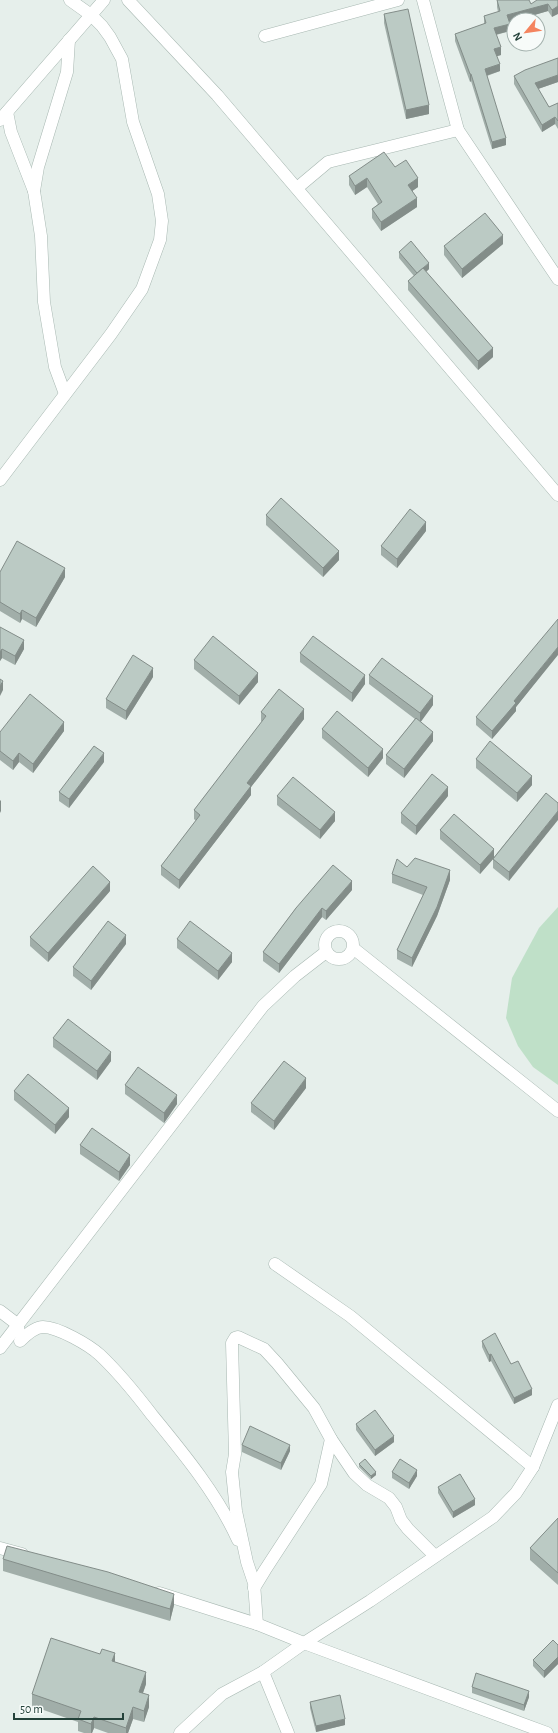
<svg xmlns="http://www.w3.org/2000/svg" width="558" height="1733" viewBox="0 0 558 1733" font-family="'Alegreya Sans',sans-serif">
  <rect width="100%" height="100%" fill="#e6efeb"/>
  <!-- green -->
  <polygon fill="#bfe0c8" points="558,907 558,1085 533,1067 518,1046 506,1018 512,978 539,928"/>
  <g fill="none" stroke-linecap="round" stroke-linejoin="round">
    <!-- street casing -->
    <g stroke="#a8b8b2" stroke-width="13">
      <g id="street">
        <polyline points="128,0 217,95 558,495"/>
        <polyline points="423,0 458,130 558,279"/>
        <polyline points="265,36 398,0"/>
        <polyline points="7,112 11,132 34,191"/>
        <polyline points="0,120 104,0"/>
        <polyline points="297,188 328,162 458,130"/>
        <polyline points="65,394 55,367 44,302 41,236 34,191 38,167 67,72 69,40"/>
        <polyline points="0,480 111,334 142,289 160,240 162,221 158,194 133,122 122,59 110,37 102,26 91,15 70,0"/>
        <circle cx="339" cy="945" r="14"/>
        <polyline points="353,948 558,1111"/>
        <polyline points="275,1264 350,1316 533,1467"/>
        <polyline points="0,1311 17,1324 19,1332"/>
        <path d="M20,1341c6,-6 15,-14 23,-14 15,0 46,18 57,28 19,18 36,39 52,60 32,39 65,79 86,125"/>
        <polyline points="0,1348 263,1006 295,976 326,952"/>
        <polyline points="0,1548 22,1554"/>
        <polyline points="254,1588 265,1570 321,1484 331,1439"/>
        <polyline points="159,1593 257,1624 304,1643 547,1733"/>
        <polyline points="257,1624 254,1583 247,1562 236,1511 232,1472 235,1454 232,1343 235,1338 238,1337 264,1349 277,1363 314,1408 331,1439 354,1473 367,1485 389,1498 396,1507 401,1520 408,1529 435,1556"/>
        <polyline points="263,1672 288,1733"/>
        <polyline points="180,1733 222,1694 263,1672 304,1643 370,1601 493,1517 516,1493 533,1467 558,1405"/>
      </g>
    </g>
    <!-- street -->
    <use href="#street" stroke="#fff" stroke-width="12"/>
  </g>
  <!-- wall -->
  <g fill="#a1aea9">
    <polygon points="497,0 531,4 558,0 552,17 548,11 517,20 514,20 514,21 509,22 510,31 496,35 501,55 497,56 500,71 487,76 506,145 492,149 471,81 470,82 455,41 455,34 484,24 484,16 498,12 497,7"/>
    <polygon points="384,14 429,114 406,119 384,23"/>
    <polygon points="558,58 558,82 538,89 549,107 558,103 558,129 555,124 542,132 514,84 514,76"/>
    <polygon points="395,167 418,187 412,191 417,207 381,231 372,218 372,209 378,204 367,187 355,195 349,185 349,176"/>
    <polygon points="503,244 462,278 444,255 444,246"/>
    <polygon points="399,252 429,269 426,272 493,357 478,370 408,290 408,281 414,276 399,258"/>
    <polygon points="266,515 339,560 323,577 266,525"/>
    <polygon points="426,531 397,568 381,555 381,546"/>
    <polygon points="0,572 65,577 36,627 22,619 20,623 0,611"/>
    <polygon points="0,627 24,649 15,665 2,658 0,661"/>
    <polygon points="300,653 365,684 352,702 300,662"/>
    <polygon points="194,660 258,682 239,705 194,669"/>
    <polygon points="545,670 516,707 516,711 492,739 476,725 476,717"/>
    <polygon points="369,675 433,705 420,722 433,741 404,778 386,764 386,755 415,719 369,684"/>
    <polygon points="153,677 126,720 106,708 106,699"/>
    <polygon points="261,712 304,719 251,787 251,795 179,889 161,875 161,866 196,821 194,819 194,810 262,722 261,721"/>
    <polygon points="322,729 383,758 368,777 322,738"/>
    <polygon points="64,731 33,773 19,762 13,770 0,760 0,732"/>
    <polygon points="476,759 532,785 517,802 476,768"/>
    <polygon points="104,762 69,808 59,801 59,792"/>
    <polygon points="546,793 509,881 493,868 493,859 480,874 440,839 440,830 494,857"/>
    <polygon points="277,796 335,821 320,839 277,805"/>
    <polygon points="448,796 416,835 401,823 401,813"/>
    <polygon points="407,867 450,880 437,916 412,967 397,959 397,950 423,895 392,883 392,874"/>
    <polygon points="352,890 326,920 322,917 279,973 263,961 263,952 296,908"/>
    <polygon points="110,891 48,962 30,946 30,937"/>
    <polygon points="177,939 232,962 218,980 177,948"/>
    <polygon points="126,944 91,990 73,976 73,967"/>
    <polygon points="53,1038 111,1061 97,1080 53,1047"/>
    <polygon points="125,1085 177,1104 164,1123 125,1094"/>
    <polygon points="306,1088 274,1130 251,1112 251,1103"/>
    <polygon points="14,1091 69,1117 55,1134 14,1100"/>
    <polygon points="80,1145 130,1165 119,1181 80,1154"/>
    <polygon points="482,1341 511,1364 532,1395 514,1404 491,1361 489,1362 482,1347"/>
    <polygon points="356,1424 394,1442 375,1456 356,1430"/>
    <polygon points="242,1445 290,1451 281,1470 242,1452"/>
    <polygon points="359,1464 376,1475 371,1479 359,1467"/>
    <polygon points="392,1472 417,1476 409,1489 392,1478"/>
    <polygon points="438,1487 475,1505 453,1518 438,1493"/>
    <polygon points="558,1518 558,1585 530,1560 530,1548"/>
    <polygon points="3,1559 174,1605 170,1621 3,1571"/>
    <polygon points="558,1645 558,1664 544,1678 533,1666 533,1660"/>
    <polygon points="100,1654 115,1662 146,1684 143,1693 149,1707 144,1722 133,1719 128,1733 108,1733 94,1728 92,1733 84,1733 78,1731 78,1722 32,1706 32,1694"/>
    <polygon points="472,1687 529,1697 524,1711 472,1693"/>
    <polygon points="310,1702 345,1725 316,1732 310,1708"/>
  </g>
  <!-- shaded-wall -->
  <g fill="#838d89">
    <polygon points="548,4 548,11 517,20 514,20 514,21 507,23 507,15"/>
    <polygon points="558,6 558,14 552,17 552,10"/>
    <polygon points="510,24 510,31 494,35 494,28"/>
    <polygon points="501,47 501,55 494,57 494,49"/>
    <polygon points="500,64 500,71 485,76 485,69"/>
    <polygon points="470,74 471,74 471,81 470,82"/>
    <polygon points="558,75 558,82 535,90 535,83"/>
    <polygon points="429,105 429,114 406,119 406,110"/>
    <polygon points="555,117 555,124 542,132 542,125"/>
    <polygon points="506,138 506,145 492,149 492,142"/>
    <polygon points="367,178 367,187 355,195 355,186"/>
    <polygon points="418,178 418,187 408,194 408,185"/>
    <polygon points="417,198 417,207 381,231 381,222"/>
    <polygon points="503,235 503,244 462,278 462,269"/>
    <polygon points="429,263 429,269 417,280 417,273"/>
    <polygon points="493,348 493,357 478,370 478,361"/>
    <polygon points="426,522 426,531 397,568 397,559"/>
    <polygon points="339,551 339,560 323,577 323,568"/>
    <polygon points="65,568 65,577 36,627 36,618"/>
    <polygon points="22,610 22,619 20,623 20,614"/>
    <polygon points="24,640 24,649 15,665 15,656"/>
    <polygon points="558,647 558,655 516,707 516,711 492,739 492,731 514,701"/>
    <polygon points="2,649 2,658 0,661 0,652"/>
    <polygon points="153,668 153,677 126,720 126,711"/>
    <polygon points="258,673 258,682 239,705 239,696"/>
    <polygon points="365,675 365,684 352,702 352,693"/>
    <polygon points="3,681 3,690 0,696 0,686"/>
    <polygon points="433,696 433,705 420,723 420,713"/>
    <polygon points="304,709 304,719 251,787 251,795 179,889 179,880 247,783"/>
    <polygon points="64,722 64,731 33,773 33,764"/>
    <polygon points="433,732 433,741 404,778 404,769"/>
    <polygon points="383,749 383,758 368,777 368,768"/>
    <polygon points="19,753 19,762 13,770 13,761"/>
    <polygon points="104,753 104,762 69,808 69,799"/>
    <polygon points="532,776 532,785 517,802 517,793"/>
    <polygon points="448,787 448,796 416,835 416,826"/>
    <polygon points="1,800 1,811 0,813 0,801"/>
    <polygon points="558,811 558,820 509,881 509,872"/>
    <polygon points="335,812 335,821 320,839 320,830"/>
    <polygon points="494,849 494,858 480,874 480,865"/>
    <polygon points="450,870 450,880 437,916 412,967 412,958"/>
    <polygon points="352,881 352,890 326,920 326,911"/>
    <polygon points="110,882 110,891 48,962 48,953"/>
    <polygon points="322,908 322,917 279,973 279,964"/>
    <polygon points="126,935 126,944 91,990 91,981"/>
    <polygon points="232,953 232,962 218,980 218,971"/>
    <polygon points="111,1052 111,1061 97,1080 97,1071"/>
    <polygon points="306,1078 306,1088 274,1130 274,1121"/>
    <polygon points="177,1095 177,1104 164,1123 164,1113"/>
    <polygon points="69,1108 69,1117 55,1134 55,1125"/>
    <polygon points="130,1155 130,1165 119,1181 119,1172"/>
    <polygon points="491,1354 491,1361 489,1362 489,1355"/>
    <polygon points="532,1389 532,1395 514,1404 514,1398"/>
    <polygon points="394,1436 394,1442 375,1456 375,1450"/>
    <polygon points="290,1445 290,1451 281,1470 281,1463"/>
    <polygon points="417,1470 417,1476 409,1489 409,1483"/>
    <polygon points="376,1472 376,1475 371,1479 371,1476"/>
    <polygon points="475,1499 475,1505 453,1518 453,1512"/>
    <polygon points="174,1594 174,1605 170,1621 170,1609"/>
    <polygon points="115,1653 115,1665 112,1661"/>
    <polygon points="558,1657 558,1664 544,1678 544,1671"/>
    <polygon points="146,1672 146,1684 139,1704 139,1692"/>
    <polygon points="529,1691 529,1697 524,1711 524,1705"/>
    <polygon points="149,1695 149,1707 144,1722 144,1711"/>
    <polygon points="133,1707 133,1719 128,1733 126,1733 126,1728"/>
    <polygon points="94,1717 94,1728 92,1733 91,1733 91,1724"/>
    <polygon points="345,1719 345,1725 316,1732 316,1726"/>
  </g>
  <!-- building -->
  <g fill="#bbcac4" stroke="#838d89">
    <polygon points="497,0 529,0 531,4 537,0 558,0 558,6 552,10 548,4 507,15 510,24 494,28 501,47 494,49 500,64 485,69 506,138 492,142 471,74 470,74 455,34 486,23 484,16 500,11"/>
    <polygon points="408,9 429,105 406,110 384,14"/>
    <polygon points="558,58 558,75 535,83 549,107 558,103 558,121 555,117 542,125 514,76 525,70"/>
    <polygon points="384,152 395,167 406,160 418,178 408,185 417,198 381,222 372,209 382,202 367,178 355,186 349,176"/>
    <polygon points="485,213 503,235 462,269 444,246"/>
    <polygon points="411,241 429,263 417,273 399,252"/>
    <polygon points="423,268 493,348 478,361 408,281"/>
    <polygon points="281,498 339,551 323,568 266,515"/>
    <polygon points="410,509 426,522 397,559 381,546"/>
    <polygon points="17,541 65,568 36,618 22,610 20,614 0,602 0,572"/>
    <polygon points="558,619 558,647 514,701 516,703 492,731 476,717"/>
    <polygon points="0,627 24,640 15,656 2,649 0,652"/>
    <polygon points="213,636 258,673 239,696 194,660"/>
    <polygon points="313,636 365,675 352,693 300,653"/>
    <polygon points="133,655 153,668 126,711 106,699"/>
    <polygon points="382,658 433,696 420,713 369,675"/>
    <polygon points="0,679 3,681 0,686"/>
    <polygon points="279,689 304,709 247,783 251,786 179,880 161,866 200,815 194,810 266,716 261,712"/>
    <polygon points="30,694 64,722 33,764 19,753 13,761 0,751 0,732"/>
    <polygon points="337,711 383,749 368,768 322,729"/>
    <polygon points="416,718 433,732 404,769 386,755"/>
    <polygon points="490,741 532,776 517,793 476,759"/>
    <polygon points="94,746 104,753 69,799 59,792"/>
    <polygon points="432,774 448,787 416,826 401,813"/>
    <polygon points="293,777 335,812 320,830 277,796"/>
    <polygon points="546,793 558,803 558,811 509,872 493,859"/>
    <polygon points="454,814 494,849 480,865 440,830"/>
    <polygon points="415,858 450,870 437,907 412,958 397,950 427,887 392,874 397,859 407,867"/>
    <polygon points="333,865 352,881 326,911 322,908 279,964 263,952 296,908"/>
    <polygon points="93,866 110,882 48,953 30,937"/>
    <polygon points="108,921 126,935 91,981 73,967"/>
    <polygon points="190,921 232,953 218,971 177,939"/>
    <polygon points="68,1019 111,1052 97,1071 53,1038"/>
    <polygon points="284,1061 306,1078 274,1121 251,1103"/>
    <polygon points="138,1067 177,1095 164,1113 125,1085"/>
    <polygon points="28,1074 69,1108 55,1125 14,1091"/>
    <polygon points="92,1128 130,1155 119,1172 80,1145"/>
    <polygon points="495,1333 511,1364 518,1361 532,1389 514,1398 491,1354 489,1355 482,1341"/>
    <polygon points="375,1410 394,1436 375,1450 356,1424"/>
    <polygon points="250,1426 290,1445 281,1463 242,1445"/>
    <polygon points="365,1459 376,1472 371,1476 359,1464"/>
    <polygon points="400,1459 417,1470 409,1483 392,1472"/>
    <polygon points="460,1474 475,1499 453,1512 438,1487"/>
    <polygon points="558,1518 558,1573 530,1548"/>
    <polygon points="7,1546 108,1572 174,1594 170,1609 3,1559"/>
    <polygon points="51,1638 100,1654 102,1649 115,1653 112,1661 146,1672 139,1692 149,1695 144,1711 133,1707 126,1728 94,1717 91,1724 78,1719 81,1711 32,1694"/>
    <polygon points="553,1640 558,1645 558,1657 544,1671 533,1660"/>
    <polygon points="476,1673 529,1691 524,1705 472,1687"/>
    <polygon points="340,1695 345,1719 316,1726 310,1702"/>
  </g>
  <!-- north arrow -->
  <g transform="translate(526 32) rotate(241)"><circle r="19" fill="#f7fbf9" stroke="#a3b1ad"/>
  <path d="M0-3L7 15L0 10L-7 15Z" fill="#f4845f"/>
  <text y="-6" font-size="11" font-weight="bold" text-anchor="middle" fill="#24423a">N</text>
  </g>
  <!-- scale -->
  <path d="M14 1713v6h109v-6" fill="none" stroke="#24423a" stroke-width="2"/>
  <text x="20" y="1713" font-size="12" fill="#24423a" stroke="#f7fbf9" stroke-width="3" paint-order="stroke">50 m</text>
</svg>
